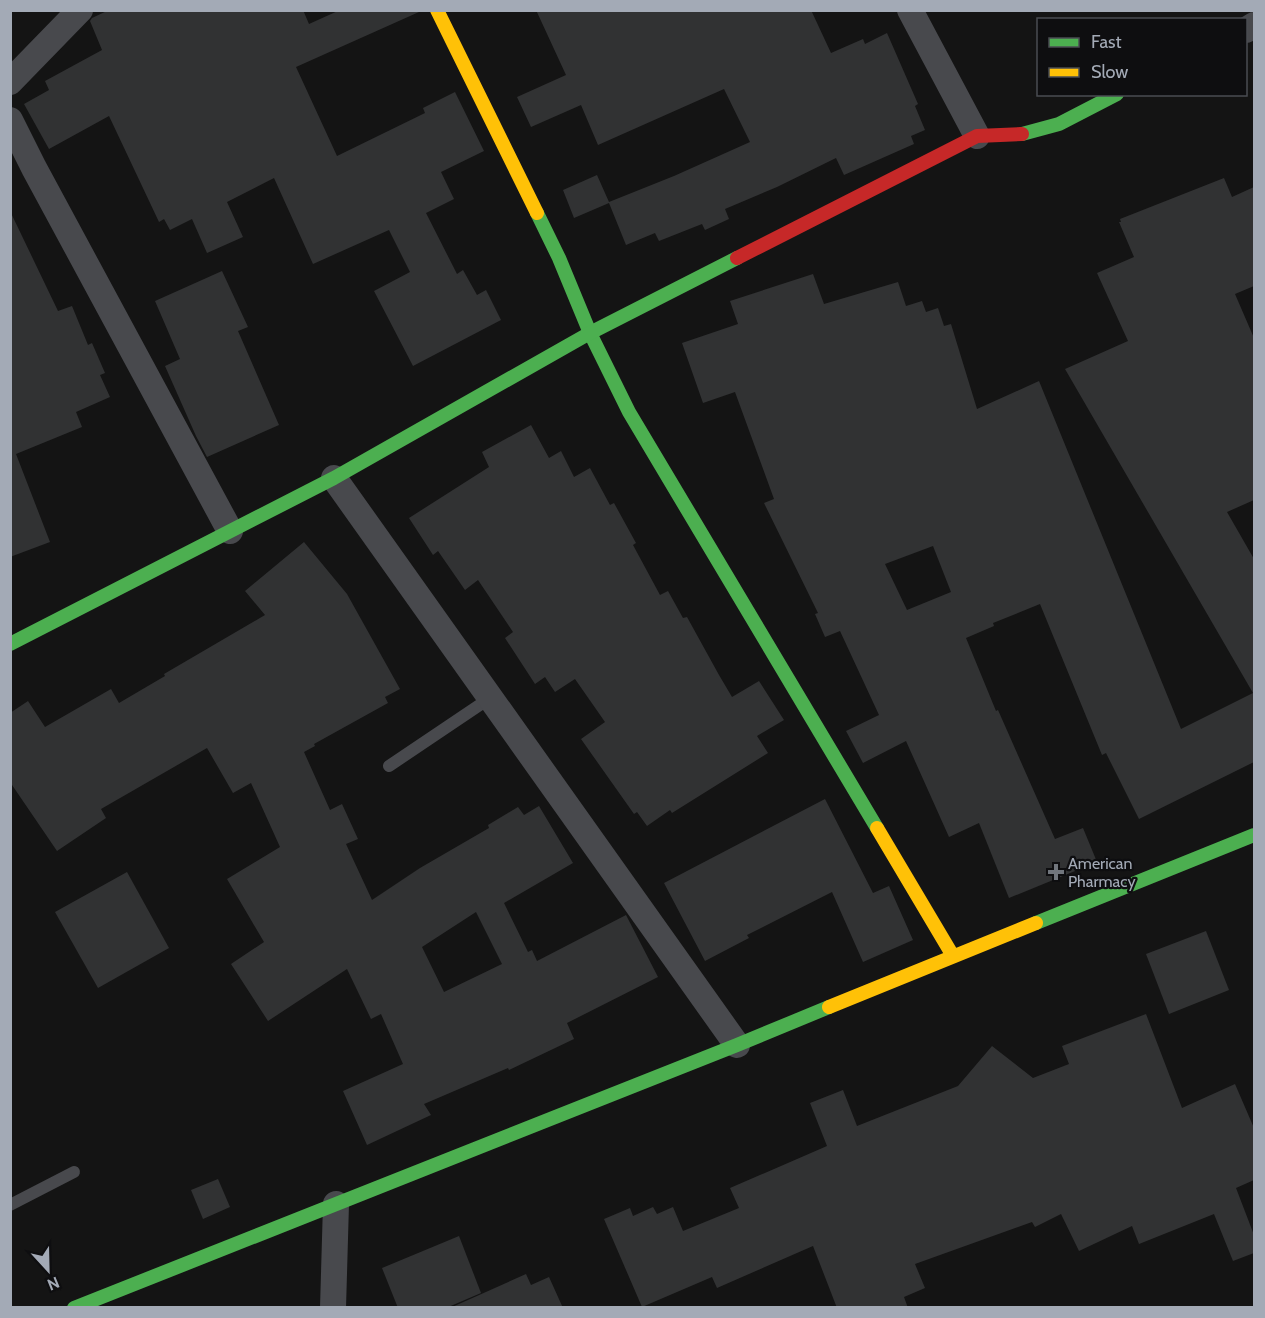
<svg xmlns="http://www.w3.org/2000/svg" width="1265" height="1318" viewBox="0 0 1265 1318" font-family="Cabin,sans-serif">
  <rect width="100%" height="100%" fill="#141414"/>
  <!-- building -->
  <g fill="#313233" fill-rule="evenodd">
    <polygon points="109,10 303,10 309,24 340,10 419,10 419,12 296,67 337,156 425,113 423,108 455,92 484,151 441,172 454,199 426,213 457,274 463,270 477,295 486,290 501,320 413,366 374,291 410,272 389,230 313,264 274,178 227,202 243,237 207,253 192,219 170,230 164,219 159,222 109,116 49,149 24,104 49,90 45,81 102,50 90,21 92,18"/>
    <polygon points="536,10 811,10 831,53 863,39 865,44 887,33 918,104 915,106 925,130 911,136 914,144 844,175 836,158 777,187 725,209 729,219 705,230 702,224 659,241 655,233 626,245 609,203 574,218 563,190 597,175 609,202 674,176 750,142 724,89 598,145 581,105 531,127 517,97 566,75"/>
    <path d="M1224,178l8,19 22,-10v99l-19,8 19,44v162l-27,12 27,47v203l-115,57 -33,-66 -4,2 -62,-151 -47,19 1,3 -28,12 30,73 2,-1 57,129 28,-11 14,34 -88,36 -30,-75 -30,14 -43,-96 -43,22 -17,-32 33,-16 -39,-84 -15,6 -10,-23 3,-1 -54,-110 10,-4 -39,-107 -32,11 -21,-60 56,-19 -8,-23 83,-27 11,30 74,-22 8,24 16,-5 4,11 12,-4 6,18 7,-2 26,85 62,-28 142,348 72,-36 -188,-324 63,-28 -31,-68 37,-16 -15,-35h2l-1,-3zM933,546l18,46 -44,18 -22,-46z"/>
    <polygon points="10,211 58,311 72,306 88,345 92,343 105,373 100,375 110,397 76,412 82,427 16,454 50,542 10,557"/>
    <polygon points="222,271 248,327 238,331 279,425 207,457 196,436 165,366 180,359 155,301"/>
    <polygon points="531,425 549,458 561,451 574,477 590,468 610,505 614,503 636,543 633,545 660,595 668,591 683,618 687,617 719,675 732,697 759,681 784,720 757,736 768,753 672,813 670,810 647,826 637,812 634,814 581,739 605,722 575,679 555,692 545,677 535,684 505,638 513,632 478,580 465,590 438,551 433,555 409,518 489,467 482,452"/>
    <path d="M304,542l43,52 53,95 -15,8 3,6 -74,41 1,2 -11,6 26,58 12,-6 16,35 -12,5 26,56 48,-32 69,-40 -1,-3 30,-18 6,8 15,-9 34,57 -69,40 24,49 4,-2 5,11 89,-46 32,62 -91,46 7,16 -65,31 -1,-2 -84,36 7,11 -64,30 -24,-54 60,-27 -22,-50 -10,5 -24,-50 -79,52 -37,-57 33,-22 -37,-63 53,-32 -29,-64 -18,10 -26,-45 -106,61 5,9 -49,33 -47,-69v-69l18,-12 17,26 66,-38 8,14 46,-27 -1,-2 101,-59 -20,-24zM476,912l26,52 -58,28 -22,-45z"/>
    <polygon points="825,799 873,893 889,886 913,940 863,962 832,892 747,935 749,938 705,961 664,883"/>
    <polygon points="127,872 169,948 98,988 55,912"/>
    <polygon points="1206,931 1229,990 1169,1014 1146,954"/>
    <polygon points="1146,1014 1182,1108 1235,1084 1254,1128 1254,1180 1236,1188 1254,1235 1254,1253 1233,1261 1214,1214 1139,1244 1132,1226 1079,1251 1061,1214 1035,1227 1032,1222 915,1264 925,1288 904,1297 908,1308 837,1308 813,1246 717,1288 712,1277 642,1307 604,1219 630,1208 633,1216 653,1207 657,1214 673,1207 683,1231 739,1208 730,1188 827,1146 810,1103 843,1090 857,1126 958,1086 992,1046 1033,1078 1069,1064 1062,1046"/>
    <polygon points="218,1179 230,1207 203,1219 191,1190"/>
    <polygon points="459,1236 481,1293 446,1308 398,1308 382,1268"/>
    <polygon points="526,1274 531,1285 549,1277 563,1308 450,1308"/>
  </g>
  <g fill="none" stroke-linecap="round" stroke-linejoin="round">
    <!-- lane -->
    <g stroke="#48494d" stroke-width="12">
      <polyline points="389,766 490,698"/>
      <polyline points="10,1205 74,1172"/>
    </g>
    <!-- street -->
    <g stroke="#48494d" stroke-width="26">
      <polyline points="910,10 977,136"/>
      <polyline points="1246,30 1254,25"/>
      <polyline points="10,82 80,10"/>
      <polyline points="10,120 34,168 230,531"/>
      <polyline points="334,478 737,1045"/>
      <polyline points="333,1308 336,1204"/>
    </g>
    <!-- fast -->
    <g stroke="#4caf50" stroke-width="14">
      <polyline points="1022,134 1059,124 1117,94"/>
      <polyline points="537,213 559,258 590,333 629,412 877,828"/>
      <polyline points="10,644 334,478 590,333 737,258"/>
      <polyline points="1036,923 1254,835"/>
      <polyline points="74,1308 737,1045 829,1007"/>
    </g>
    <!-- slow -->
    <g stroke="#ffc107" stroke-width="14">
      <polyline points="437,10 537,213"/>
      <polyline points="877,828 953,956"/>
      <polyline points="829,1007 1036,923"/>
    </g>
    <!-- jam -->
    <polyline stroke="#c62828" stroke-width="14" points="737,258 977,136 1022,134"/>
  </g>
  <!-- markers -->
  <path fill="#71767d" stroke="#0e0e10" stroke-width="2" d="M1053 863h6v6h6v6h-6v6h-6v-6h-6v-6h6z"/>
  <g text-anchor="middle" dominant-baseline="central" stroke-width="4.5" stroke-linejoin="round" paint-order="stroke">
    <!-- poi labels -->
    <g font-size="16" fill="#a3aab6" stroke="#0e0e10" text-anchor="start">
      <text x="1068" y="863">American<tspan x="1068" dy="18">Pharmacy</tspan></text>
    </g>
  </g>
  <!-- border -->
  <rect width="1265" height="1318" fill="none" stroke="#a3aab6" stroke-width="24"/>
  <!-- legend -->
  <rect x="1037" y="18" width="210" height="78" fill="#0e0e10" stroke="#4a4c52" stroke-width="1.5"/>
  <rect x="1049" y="38" width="30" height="9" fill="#4caf50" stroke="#4a4c52" stroke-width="1.5"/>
  <text x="1091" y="48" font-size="18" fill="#a3aab6">Fast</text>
  <rect x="1049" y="68" width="30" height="9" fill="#ffc107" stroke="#4a4c52" stroke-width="1.5"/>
  <text x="1091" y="78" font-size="18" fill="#a3aab6">Slow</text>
  <!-- north arrow -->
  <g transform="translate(48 1270) rotate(158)" stroke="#0e0e10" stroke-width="4.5" paint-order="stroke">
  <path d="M0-4.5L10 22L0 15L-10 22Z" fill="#a3aab6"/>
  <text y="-9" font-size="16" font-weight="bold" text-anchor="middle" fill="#a3aab6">N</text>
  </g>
</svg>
